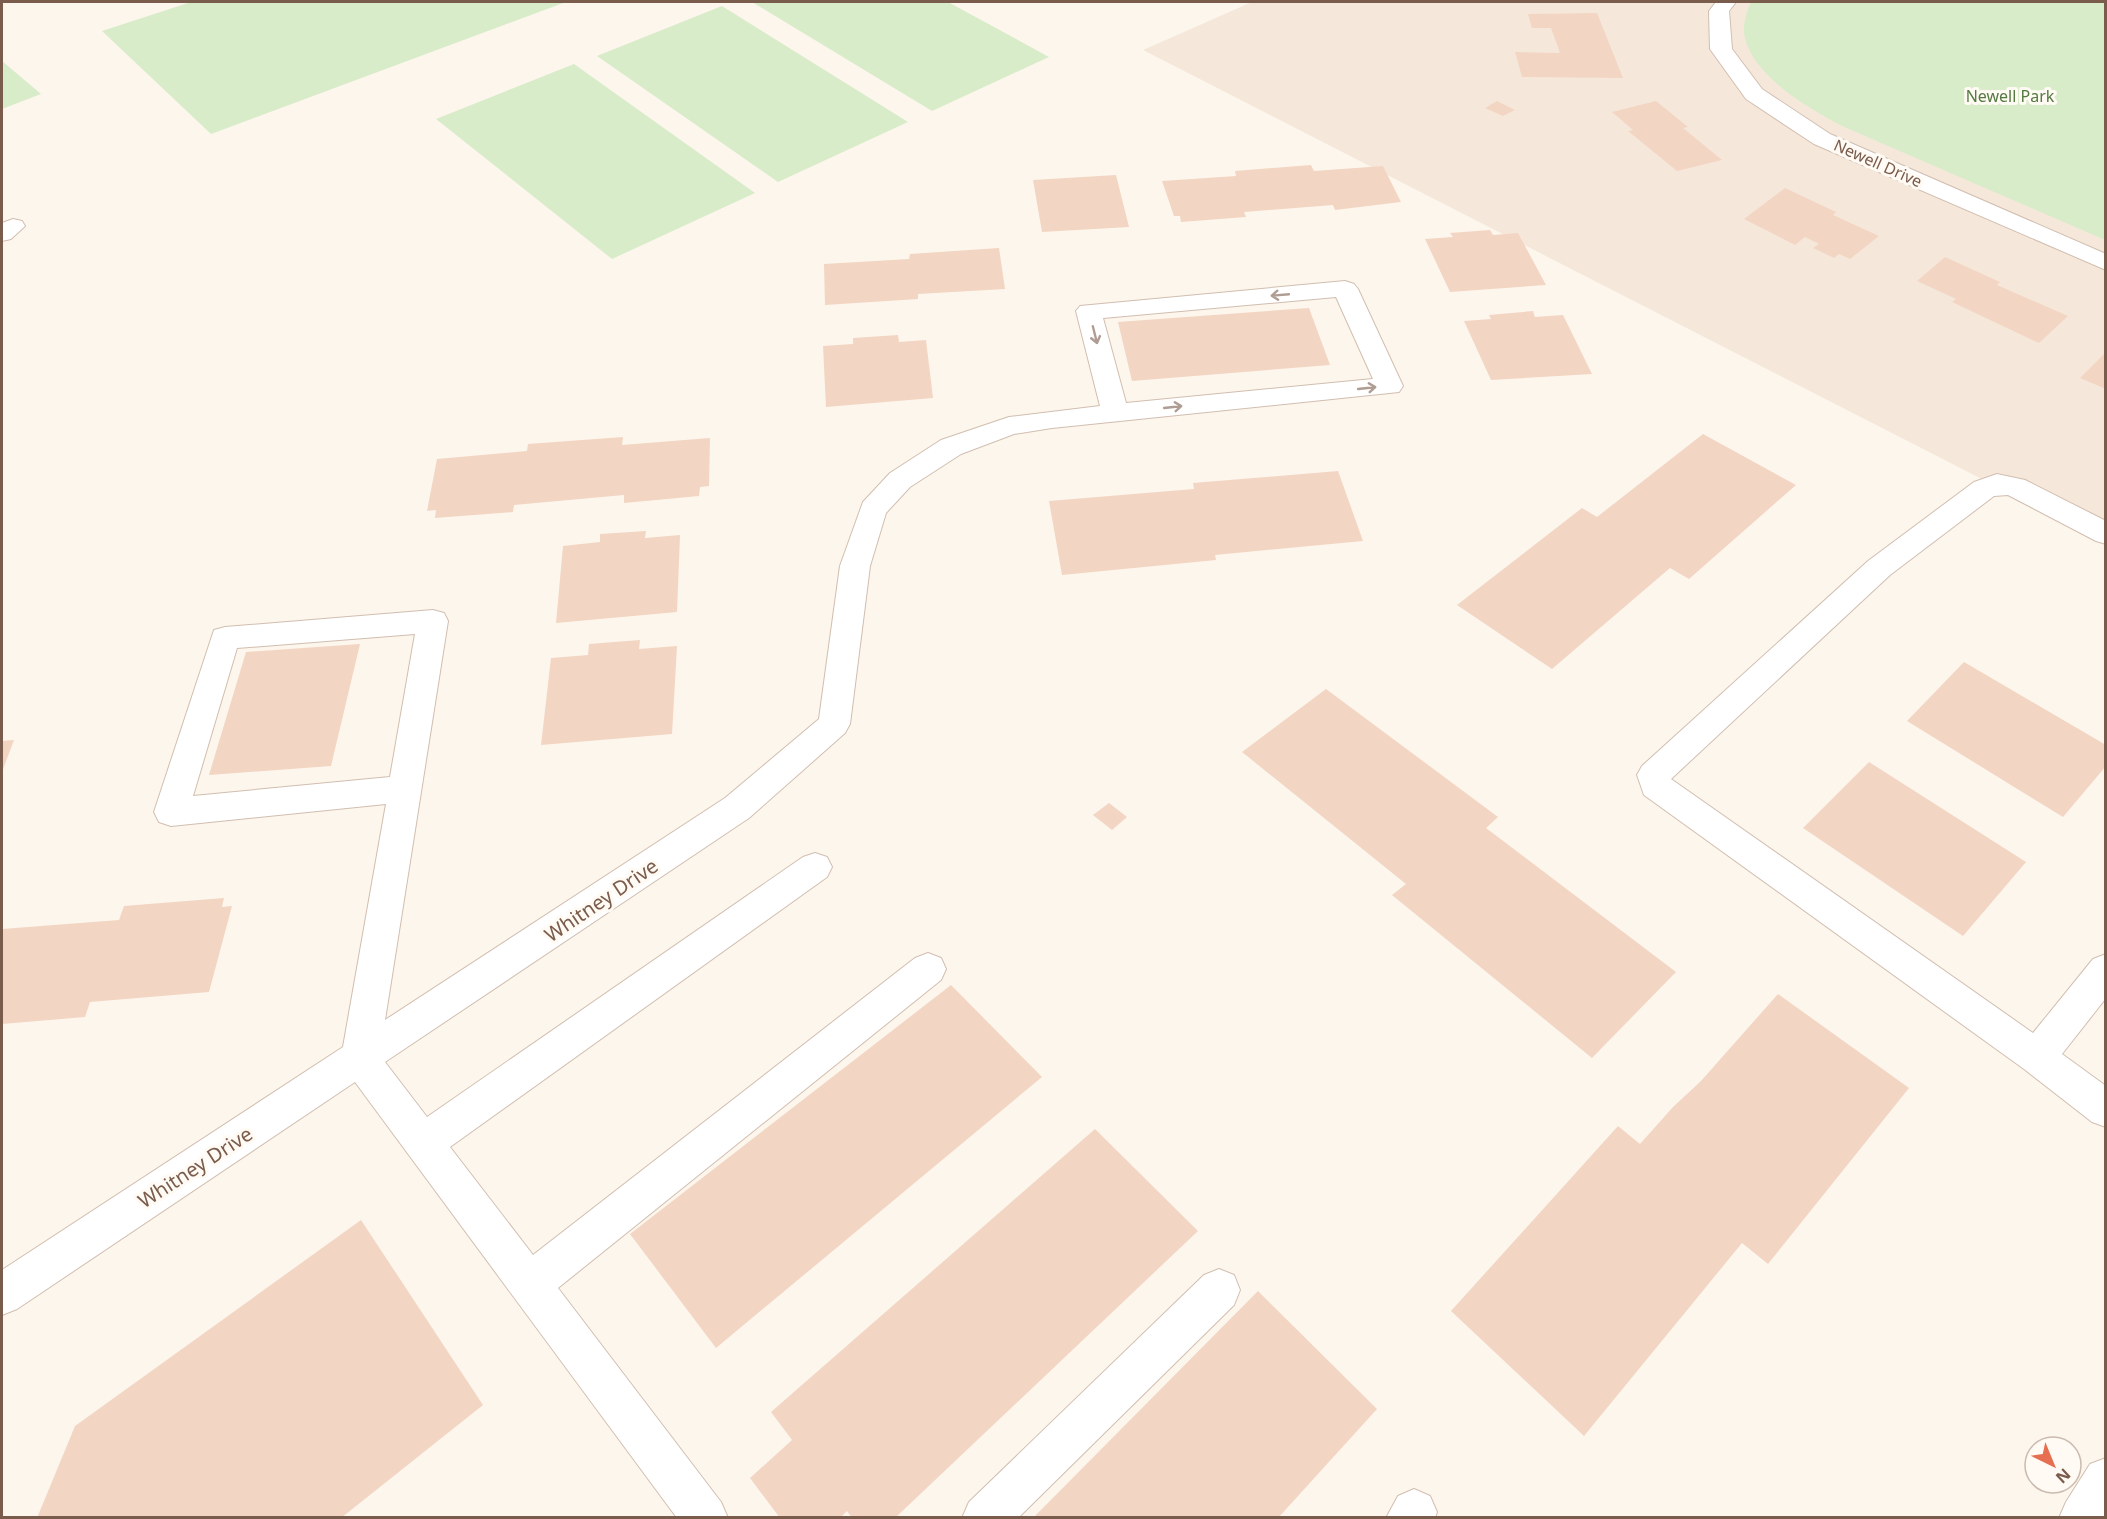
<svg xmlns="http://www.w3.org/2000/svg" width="2107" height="1519" viewBox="0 0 2107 1519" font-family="'Noto Sans',sans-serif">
  <rect width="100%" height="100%" fill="#fdf6ec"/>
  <!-- residential -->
  <polygon fill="#f5e8da" points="1252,2 2105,2 2105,542 1143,50"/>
  <!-- green -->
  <g fill="#d8ecc9">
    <polygon points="191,2 566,2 211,134 102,31"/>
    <polygon points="752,2 948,2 1049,57 932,111"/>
    <path d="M1751,2h354v238l-263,-114c-34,-18 -92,-51 -98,-93 -1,-10 3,-23 7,-31z"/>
    <polygon points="722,6 908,122 778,182 597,56"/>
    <polygon points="2,61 41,94 2,109"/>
    <polygon points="574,64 755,193 612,259 436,119"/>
  </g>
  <!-- building -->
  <g fill="#f3d5c3">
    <polygon points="1597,13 1623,78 1522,77 1515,52 1560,53 1551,28 1532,28 1528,14"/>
    <polygon points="1497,101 1515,110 1503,116 1485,108"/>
    <polygon points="1656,101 1688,127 1683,128 1722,160 1677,171 1628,131 1633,130 1612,112"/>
    <polygon points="1311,165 1314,171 1383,166 1401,202 1335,210 1333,205 1244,212 1246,217 1181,222 1180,216 1174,216 1162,181 1236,176 1235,171"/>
    <polygon points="1116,175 1129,227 1042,232 1033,180"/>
    <polygon points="1785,188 1836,212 1833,215 1879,236 1850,259 1839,254 1834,258 1813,248 1819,244 1805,237 1795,245 1744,219"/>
    <polygon points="1490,230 1493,235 1518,233 1546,285 1450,292 1425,239 1453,237 1450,233"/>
    <polygon points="999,248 1005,289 918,294 918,299 825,305 824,264 909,259 910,254"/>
    <polygon points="1945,257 2000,282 1997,285 2068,316 2039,343 1952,302 1956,299 1917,281"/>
    <polygon points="1309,308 1330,365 1132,381 1118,322"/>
    <polygon points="1533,311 1535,317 1563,315 1592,374 1491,380 1464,321 1491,319 1489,315"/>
    <polygon points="898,335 899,342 926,340 933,398 826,407 823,346 853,344 853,338"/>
    <polygon points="2106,352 2106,389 2080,378"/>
    <polygon points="1703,434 1796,485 1689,579 1670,568 1552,669 1457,605 1582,508 1597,517"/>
    <polygon points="623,437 622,445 710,438 709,486 700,487 699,496 624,503 624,495 514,505 513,512 435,518 436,510 427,511 437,459 527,451 528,444"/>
    <polygon points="1338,471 1363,541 1215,555 1216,560 1062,575 1049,501 1194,489 1193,483"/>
    <polygon points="646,531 645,538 680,535 677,612 556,623 563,546 600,542 600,534"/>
    <polygon points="640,640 639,649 677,646 672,734 541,745 551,658 588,655 589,644"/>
    <polygon points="360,644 331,766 209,775 246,652"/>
    <polygon points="1964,662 2106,745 2106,766 2063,817 1907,721"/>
    <polygon points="1326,689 1498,817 1486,828 1676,972 1592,1058 1392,895 1406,884 1242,752"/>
    <polygon points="14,740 2,772 2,741"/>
    <polygon points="1869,762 2026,862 1963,936 1803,828"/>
    <polygon points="1109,803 1127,817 1112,830 1093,815"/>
    <polygon points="224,898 222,907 232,906 209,992 90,1002 85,1017 2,1024 2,929 119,920 124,906"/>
    <polygon points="951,985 1042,1077 716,1348 630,1234"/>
    <polygon points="1778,994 1909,1088 1768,1264 1742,1243 1584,1436 1451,1311 1618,1126 1640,1144 1673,1107 1701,1081"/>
    <polygon points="1095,1129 1198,1231 895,1518 852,1518 847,1511 840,1518 780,1518 750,1478 792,1440 771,1412"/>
    <polygon points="361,1220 483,1405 341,1518 37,1518 75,1426"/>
    <polygon points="1258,1291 1377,1409 1278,1518 1033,1518"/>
  </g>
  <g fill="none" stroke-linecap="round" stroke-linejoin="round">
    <!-- minor casing -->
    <g stroke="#d1beb0" stroke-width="2">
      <g id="minor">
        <polygon points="1716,2 1736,2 1729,11 1732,49 1762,89 1830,134 2106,254 2106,270 1814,144 1746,99 1710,49 1709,11"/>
        <polygon points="13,219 22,221 25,226 11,239 2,241 2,223"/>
        <path d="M1345,281l9,3 4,5 45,97 -4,6 -347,36 -38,6 -53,20 -51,33 -24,26 -16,53 -20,158 -5,9 -96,85 -364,244 42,55 376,-260 12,-4 12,4 5,10 -5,10 -377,270 83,108 382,-297 13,-5 13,5 5,11 -5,11 -383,308 163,214 7,16h-51l-322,-436 -338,227 -15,6v-45l341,-223 43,-243 -215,22 -12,-4 -5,-10 60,-182 11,-3 208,-17 11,3 4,8 -63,399 340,-222 94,-79 21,-153 23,-64 27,-29 51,-33 68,-23 91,-11 -24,-95 4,-5zM1336,297l37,82 -247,24 -23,-85zM415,634l-25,143 -197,19 44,-148z"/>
        <polygon points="1997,474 2025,480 2106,521 2106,544 2096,541 2008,495 1994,496 1890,575 1671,779 2033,1033 2093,959 2106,954 2106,998 2062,1054 2106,1086 2106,1127 2092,1122 2024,1069 1644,795 1637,775 1642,766 1868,561 1974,482"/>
        <polygon points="1219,1269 1234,1275 1240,1290 1234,1305 1018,1518 962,1518 969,1502 1204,1275"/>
        <polygon points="2106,1458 2106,1518 2059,1518 2066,1502 2090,1464"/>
        <polygon points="1414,1489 1430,1496 1437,1512 1435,1518 1386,1518 1398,1496"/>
      </g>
    </g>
    <!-- minor -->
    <use href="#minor" fill="#fff" fill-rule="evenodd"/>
  </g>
  <!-- one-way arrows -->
  <defs><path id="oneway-shaft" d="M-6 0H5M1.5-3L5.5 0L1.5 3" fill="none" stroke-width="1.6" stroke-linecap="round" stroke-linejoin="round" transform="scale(1.5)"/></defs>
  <g stroke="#af9d94">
    <use href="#oneway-shaft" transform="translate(1280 295) rotate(175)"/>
    <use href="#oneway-shaft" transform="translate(1095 335) rotate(76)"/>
    <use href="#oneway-shaft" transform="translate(1367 388) rotate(-6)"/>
    <use href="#oneway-shaft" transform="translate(1173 407) rotate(-6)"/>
  </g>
  <g text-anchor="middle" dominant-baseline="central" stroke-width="6" stroke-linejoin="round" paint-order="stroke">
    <!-- far-park labels -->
    <g font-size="16" fill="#537a41" stroke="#fffaf3">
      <text x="2010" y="96">Newell Park</text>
    </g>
    <!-- far-street labels -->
    <g font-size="16" fill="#7a5c4d" stroke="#fffaf3">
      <text transform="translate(1878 163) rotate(24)">Newell Drive</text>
    </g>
    <!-- street labels -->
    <g font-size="20" fill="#7a5c4d" stroke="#fffaf3">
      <text transform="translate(601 900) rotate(-34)">Whitney Drive</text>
      <text transform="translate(195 1167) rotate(-33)">Whitney Drive</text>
    </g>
  </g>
  <!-- border -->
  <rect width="2107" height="1519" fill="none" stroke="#7a5c4d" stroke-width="6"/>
  <!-- north arrow -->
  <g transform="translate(2053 1465) rotate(137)"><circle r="28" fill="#fffaf3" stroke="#cabbb1" stroke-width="1.5"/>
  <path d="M0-4.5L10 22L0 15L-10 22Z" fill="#e76f51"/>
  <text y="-9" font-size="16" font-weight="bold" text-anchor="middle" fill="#7a5c4d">N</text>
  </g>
</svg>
